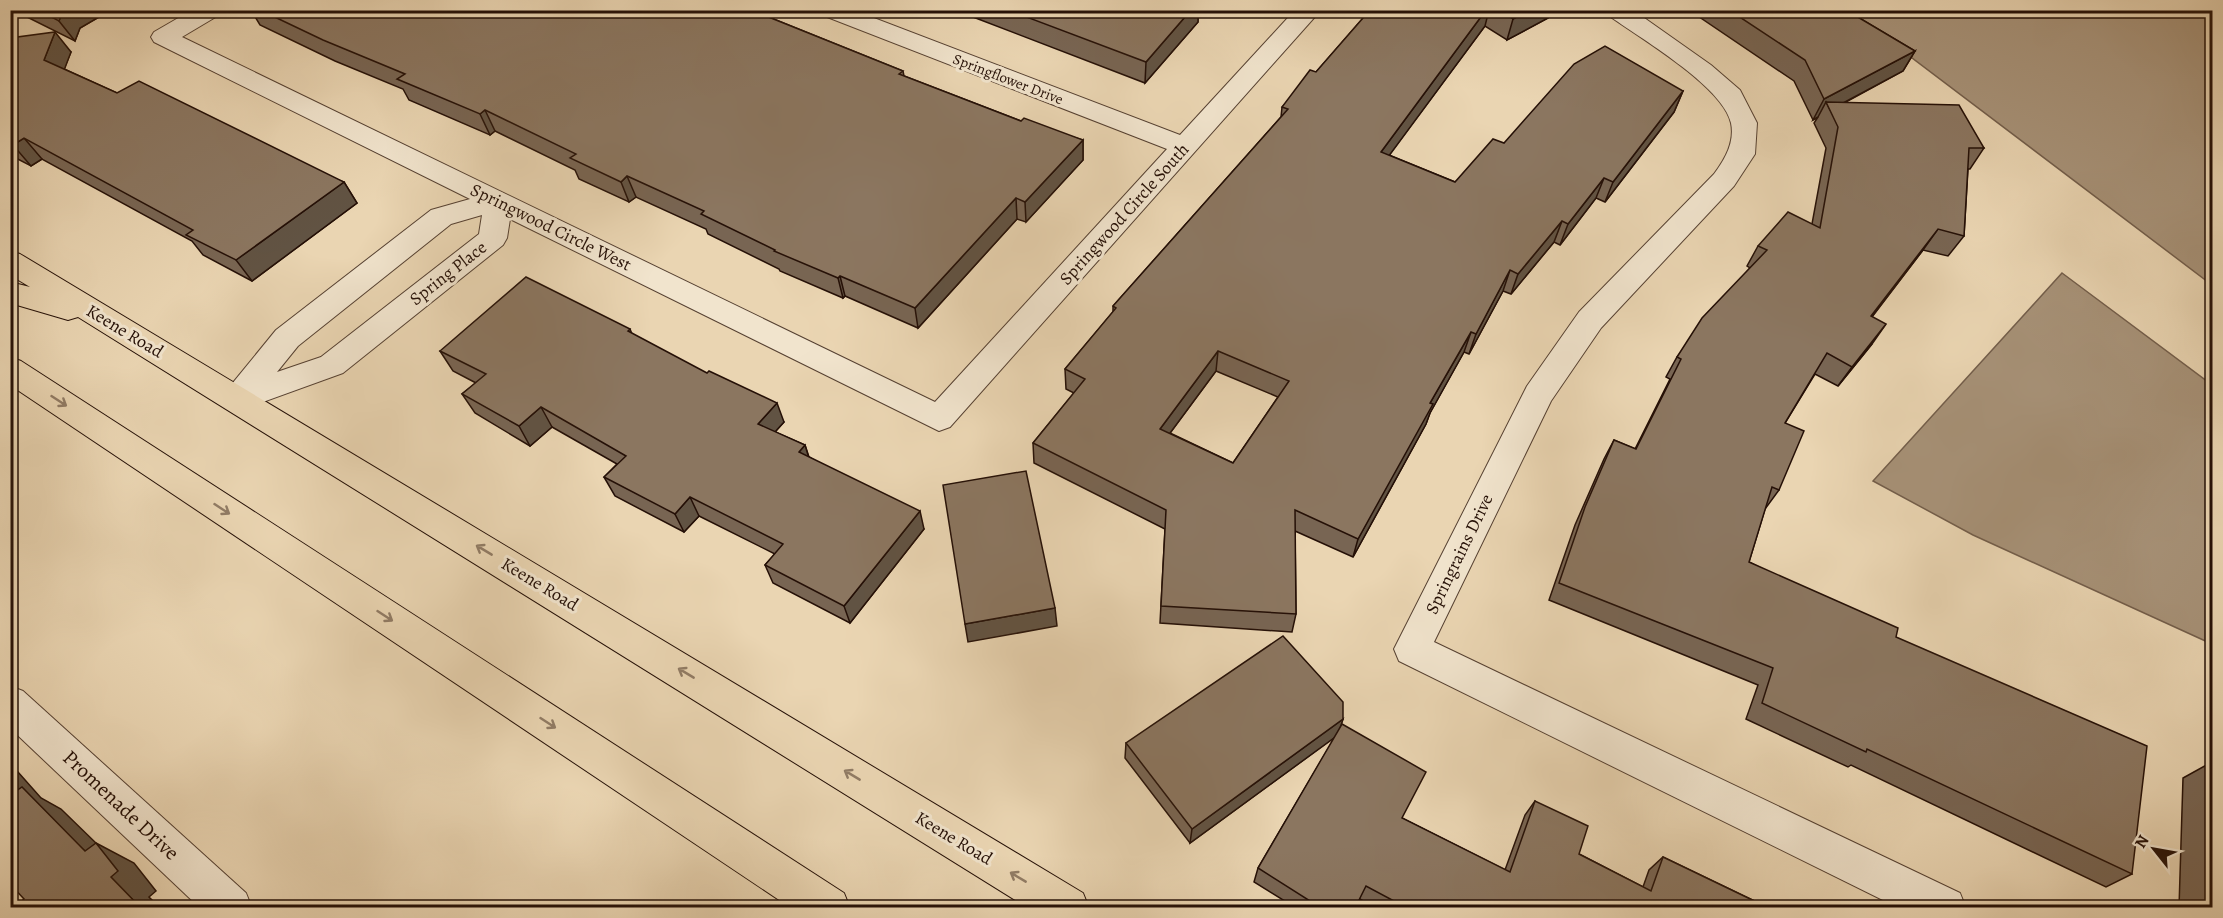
<svg xmlns="http://www.w3.org/2000/svg" width="2223" height="918" viewBox="0 0 2223 918" font-family="Alegreya,serif">
  <rect width="100%" height="100%" fill="#ead5b2"/>
  <filter id="stains"><feTurbulence type="fractalNoise" baseFrequency=".00333" numOctaves="4"/><feColorMatrix values="0 0 0 0 .2 0 0 0 0 .09 0 0 0 0 .02 0 0 0 .5 -.17"/></filter>
  <radialGradient id="worn" r=".72"><stop offset=".6" stop-color="#630" stop-opacity="0"/><stop offset="1" stop-color="#630" stop-opacity=".3"/></radialGradient>
  <!-- water -->
  <g fill="#a79278" stroke="#735e4b" stroke-width="1.5">
    <polygon points="1850,11 2212,11 2212,285"/>
    <polygon points="2062,273 2212,385 2212,644 1973,535 1873,481"/>
  </g>
  <g fill="none" stroke-linecap="round" stroke-linejoin="round">
    <!-- minor casing -->
    <g stroke="#564132" stroke-width="2">
      <g id="minor">
        <path d="M192,10h31l-4,5 -37,22 753,365 232,-253 -345,-134 -4,-5h35l327,125 115,-125h26l-371,417 -11,4 -429,-212 -3,19 -4,7 -160,128 -105,38 -11,-3 -5,-9 5,-9 49,-60 155,-120 39,-11 -316,-157 -3,-5 3,-5zM482,215l-3,19 -158,123 -44,15 21,-26 153,-122z"/>
        <path d="M1604,10h29l78,55 29,25 17,33 -2,31 -21,32 -133,142 -50,73 -117,241 526,251 6,15h-67l-500,-247 -5,-12 133,-263 52,-74 135,-138c11,-15 21,-32 17,-51 -8,-37 -93,-86 -123,-108z"/>
        <polygon points="10,686 23,691 246,893 252,908 200,908 10,728"/>
      </g>
    </g>
    <!-- major casing -->
    <g stroke="#251007" stroke-width="2">
      <g id="major">
        <polygon points="10,251 20,254 1083,893 1089,908 1028,908 78,317 68,320 10,303 10,282 30,287 10,275"/>
        <polygon points="10,357 21,361 844,893 850,908 791,908 10,385"/>
      </g>
    </g>
    <!-- minor -->
    <use href="#minor" fill="#f1e4cd" fill-rule="evenodd"/>
    <!-- major -->
    <use href="#major" fill="#ead5b2" fill-rule="evenodd"/>
  </g>
  <!-- wall -->
  <g fill="#786553" stroke="#251007" stroke-width="1.5" fill-rule="evenodd">
    <polygon points="13,10 111,10 80,28 75,41"/>
    <polygon points="251,10 751,10 903,71 904,76 1021,121 1083,140 1083,160 1026,222 1017,219 918,328 845,296 843,298 780,271 779,269 708,234 706,229 636,197 629,202 579,179 575,170 495,131 490,135 409,100 403,89 335,61 260,25"/>
    <polygon points="952,10 1198,10 1198,22 1145,83 973,17"/>
    <path d="M1370,10h180l-2,8 -41,22 -22,-14 -96,129 66,27 49,-39 179,-52 -9,21 -69,90 -9,-4 -36,47 -6,-3 -43,52 -8,-3 -34,63 -5,-2 -34,61 -4,11 -73,133 -58,-26 1,83 -4,18 -132,-9 5,-94 -131,-66 -1,-20 41,-50 -8,-4 -1,-20 48,-57v-6l168,-189 1,-10 34,-35zM1216,371l62,26 -45,66 -63,-30z"/>
    <polygon points="1689,10 1846,10 1915,51 1903,71 1844,103 1984,148 1970,169 1968,169 1964,236 1948,256 1923,250 1872,317 1872,344 1838,386 1815,374 1785,423 1779,490 1765,509 1749,562 1896,637 2132,874 2106,887 1851,765 1848,767 1746,719 1758,685 1549,600 1575,525 1604,459 1614,440 1635,449 1670,379 1666,377 1677,357 1750,268 1747,266 1758,246 1812,224 1826,148 1814,123 1818,117 1813,120 1794,81"/>
    <polygon points="10,38 71,52 64,69 117,93 344,182 357,203 252,281 203,255 192,241 42,159 31,166 10,155"/>
    <polygon points="630,329 632,334 784,422 775,432 805,445 809,457 924,529 850,623 773,583 765,565 775,554 699,516 684,532 615,496 604,477 617,464 552,427 530,446 475,413 462,394 476,383 453,371 440,351"/>
    <polygon points="1343,719 1340,727 1402,818 1505,870 1525,815 1535,801 1579,854 1643,887 1649,870 1663,857 1769,908 1376,908 1360,899 1356,908 1296,908 1254,882 1258,868 1335,737 1190,843 1125,758 1126,743"/>
    <polygon points="2210,763 2212,908 2179,908 2183,778"/>
  </g>
  <!-- shaded-wall -->
  <g fill="#615343" stroke="#251007" stroke-width="1.5">
    <polygon points="63,10 111,10 80,28 75,41 59,21"/>
    <polygon points="1191,10 1198,10 1198,22 1145,83 1146,62"/>
    <polygon points="1486,10 1489,10 1485,26 1377,172 1381,152"/>
    <polygon points="1530,10 1550,10 1548,18 1507,40 1513,19"/>
    <polygon points="55,32 71,52 60,81 44,60"/>
    <polygon points="1915,51 1903,71 1830,110 1826,102 1818,117 1813,120 1824,99"/>
    <polygon points="1683,91 1674,112 1605,202 1613,182"/>
    <polygon points="485,110 495,131 490,135 480,114"/>
    <polygon points="24,138 42,159 31,166 13,145"/>
    <polygon points="1083,140 1083,160 1026,222 1025,202"/>
    <polygon points="627,176 636,197 629,202 621,182"/>
    <polygon points="1604,178 1596,198 1560,245 1568,224"/>
    <polygon points="344,182 357,203 252,281 236,260"/>
    <polygon points="1016,198 1017,219 918,328 915,308"/>
    <polygon points="1562,221 1554,242 1511,294 1518,274"/>
    <polygon points="1938,229 1923,250 1857,336 1871,316"/>
    <polygon points="1510,270 1503,291 1469,354 1476,334"/>
    <polygon points="840,276 845,296 843,298 838,278"/>
    <polygon points="1886,324 1872,344 1838,386 1852,367"/>
    <polygon points="1471,332 1464,352 1430,413 1426,424 1353,557 1358,539 1430,403"/>
    <polygon points="1218,351 1216,371 1159,448 1160,429"/>
    <polygon points="777,403 784,422 765,443 758,424"/>
    <polygon points="541,407 552,427 530,446 519,426"/>
    <polygon points="805,445 811,465 799,452"/>
    <polygon points="690,497 699,516 684,532 675,514"/>
    <polygon points="920,511 924,529 850,623 844,606"/>
    <polygon points="1055,608 1057,626 968,642 965,624"/>
    <polygon points="1343,719 1338,735 1190,843 1192,829"/>
    <polygon points="10,763 41,798 61,809 99,846 96,843 134,863 156,891 149,897 160,908 141,908 85,851 16,791 10,786"/>
  </g>
  <!-- building -->
  <g fill="#8b7660" stroke="#251007" stroke-width="1.5" fill-rule="evenodd">
    <polygon points="38,10 63,10 59,21"/>
    <polygon points="260,10 751,10 903,71 899,74 1021,121 1024,118 1083,140 1025,202 1016,198 915,308 840,276 838,278 774,251 775,250 701,214 704,211 627,176 621,182 570,158 576,154 485,110 480,114 397,79 405,74 323,40"/>
    <polygon points="1008,10 1191,10 1146,62"/>
    <path d="M1370,10h116l-105,142 74,30 38,-43 11,4 70,-79 31,-18 78,45 -70,91 -9,-4 -36,46 -6,-3 -44,53 -8,-4 -34,64 -5,-2 -41,71 3,1 -75,135 -63,-29 1,104 -135,-8 5,-96 -133,-67 52,-64 -20,-10 51,-61 -3,-2 175,-197 -6,-2 28,-37 6,2zM1218,351l71,30 -56,82 -73,-34z"/>
    <polygon points="1499,10 1530,10 1513,19"/>
    <polygon points="1729,10 1846,10 1915,51 1824,99 1805,60"/>
    <polygon points="55,32 44,60 117,93 139,81 344,182 236,260 186,235 193,230 24,138 13,145 10,144 10,38"/>
    <polygon points="1826,102 1959,105 1984,148 1969,148 1964,236 1938,229 1871,316 1886,324 1852,367 1827,353 1785,423 1804,431 1779,490 1772,487 1749,562 1898,628 1896,637 2147,746 2132,874 1867,749 1866,752 1762,703 1773,668 1559,583 1585,507 1614,440 1636,449 1681,359 1677,357 1702,318 1767,250 1758,246 1788,212 1820,228 1838,127"/>
    <polygon points="526,277 630,329 628,331 707,373 709,371 777,403 758,424 805,445 799,452 920,511 844,606 765,565 783,544 690,497 675,514 604,477 626,456 541,407 519,426 462,394 486,374 440,351"/>
    <polygon points="1026,471 1055,608 965,624 943,485"/>
    <polygon points="1283,636 1343,702 1343,719 1192,829 1126,743"/>
    <polygon points="1342,724 1426,772 1402,818 1510,872 1535,801 1588,826 1579,854 1651,891 1663,857 1769,908 1407,908 1366,886 1355,908 1321,908 1258,868"/>
    <polygon points="2210,763 2212,764 2212,908 2206,908"/>
    <polygon points="10,786 16,791 22,787 85,851 96,843 118,871 111,877 141,908 13,908 24,899 10,884"/>
  </g>
  <!-- one-way arrows -->
  <defs><path id="oneway-shaft" d="M-6 0H5M1.5-3L5.5 0L1.5 3" fill="none" stroke-width="1.6" stroke-linecap="round" stroke-linejoin="round" transform="scale(1.5)"/></defs>
  <g stroke="#917c65">
    <use href="#oneway-shaft" transform="translate(59 401) rotate(33)"/>
    <use href="#oneway-shaft" transform="translate(222 509) rotate(33)"/>
    <use href="#oneway-shaft" transform="translate(484 550) rotate(-149)"/>
    <use href="#oneway-shaft" transform="translate(385 616) rotate(33)"/>
    <use href="#oneway-shaft" transform="translate(686 673) rotate(-149)"/>
    <use href="#oneway-shaft" transform="translate(548 723) rotate(33)"/>
    <use href="#oneway-shaft" transform="translate(852 775) rotate(-149)"/>
    <use href="#oneway-shaft" transform="translate(1018 877) rotate(-149)"/>
  </g>
  <g text-anchor="middle" dominant-baseline="central" stroke-width="6" stroke-linejoin="round" paint-order="stroke">
    <!-- far-street labels -->
    <g font-size="15" fill="#251007" stroke="#f1e4cd">
      <text transform="translate(1008 79) rotate(21)">Springflower Drive</text>
    </g>
    <!-- street labels -->
    <g font-size="18" fill="#251007" stroke="#f1e4cd">
      <text transform="translate(1124 214) rotate(-48)">Springwood Circle South</text>
      <text transform="translate(551 227) rotate(26)">Springwood Circle West</text>
      <text transform="translate(448 273) rotate(-38)">Spring Place</text>
      <text transform="translate(125 331) rotate(31)">Keene Road</text>
      <text transform="translate(1459 554) rotate(-64)">Springrains Drive</text>
      <text transform="translate(540 584) rotate(31)">Keene Road</text>
      <text transform="translate(954 838) rotate(31)">Keene Road</text>
    </g>
    <!-- near-street labels -->
    <g font-size="21" fill="#251007" stroke="#f1e4cd">
      <text transform="translate(121 805) rotate(43)">Promenade Drive</text>
    </g>
  </g>
  <!-- margin -->
  <rect width="2223" height="918" fill="none" stroke="#ead5b2" stroke-width="36"/>
  <rect x="12" y="12" width="2199" height="894" fill="none" stroke="#251007" stroke-width="3"/>
  <rect x="18" y="18" width="2187" height="882" fill="none" stroke="#251007" stroke-width="1.5"/>
  <!-- north arrow -->
  <g transform="translate(2154 849) rotate(301)" stroke="#f1e4cd" stroke-width="4.5" paint-order="stroke">
  <path d="M0-4.5L10 22L0 15L-10 22Z" fill="#251007"/>
  <text y="-9" font-size="16" font-weight="bold" text-anchor="middle" fill="#251007">N</text>
  </g>
  <rect width="100%" height="100%" filter="url(#stains)"/>
  <rect width="100%" height="100%" fill="url(#worn)"/>
</svg>
